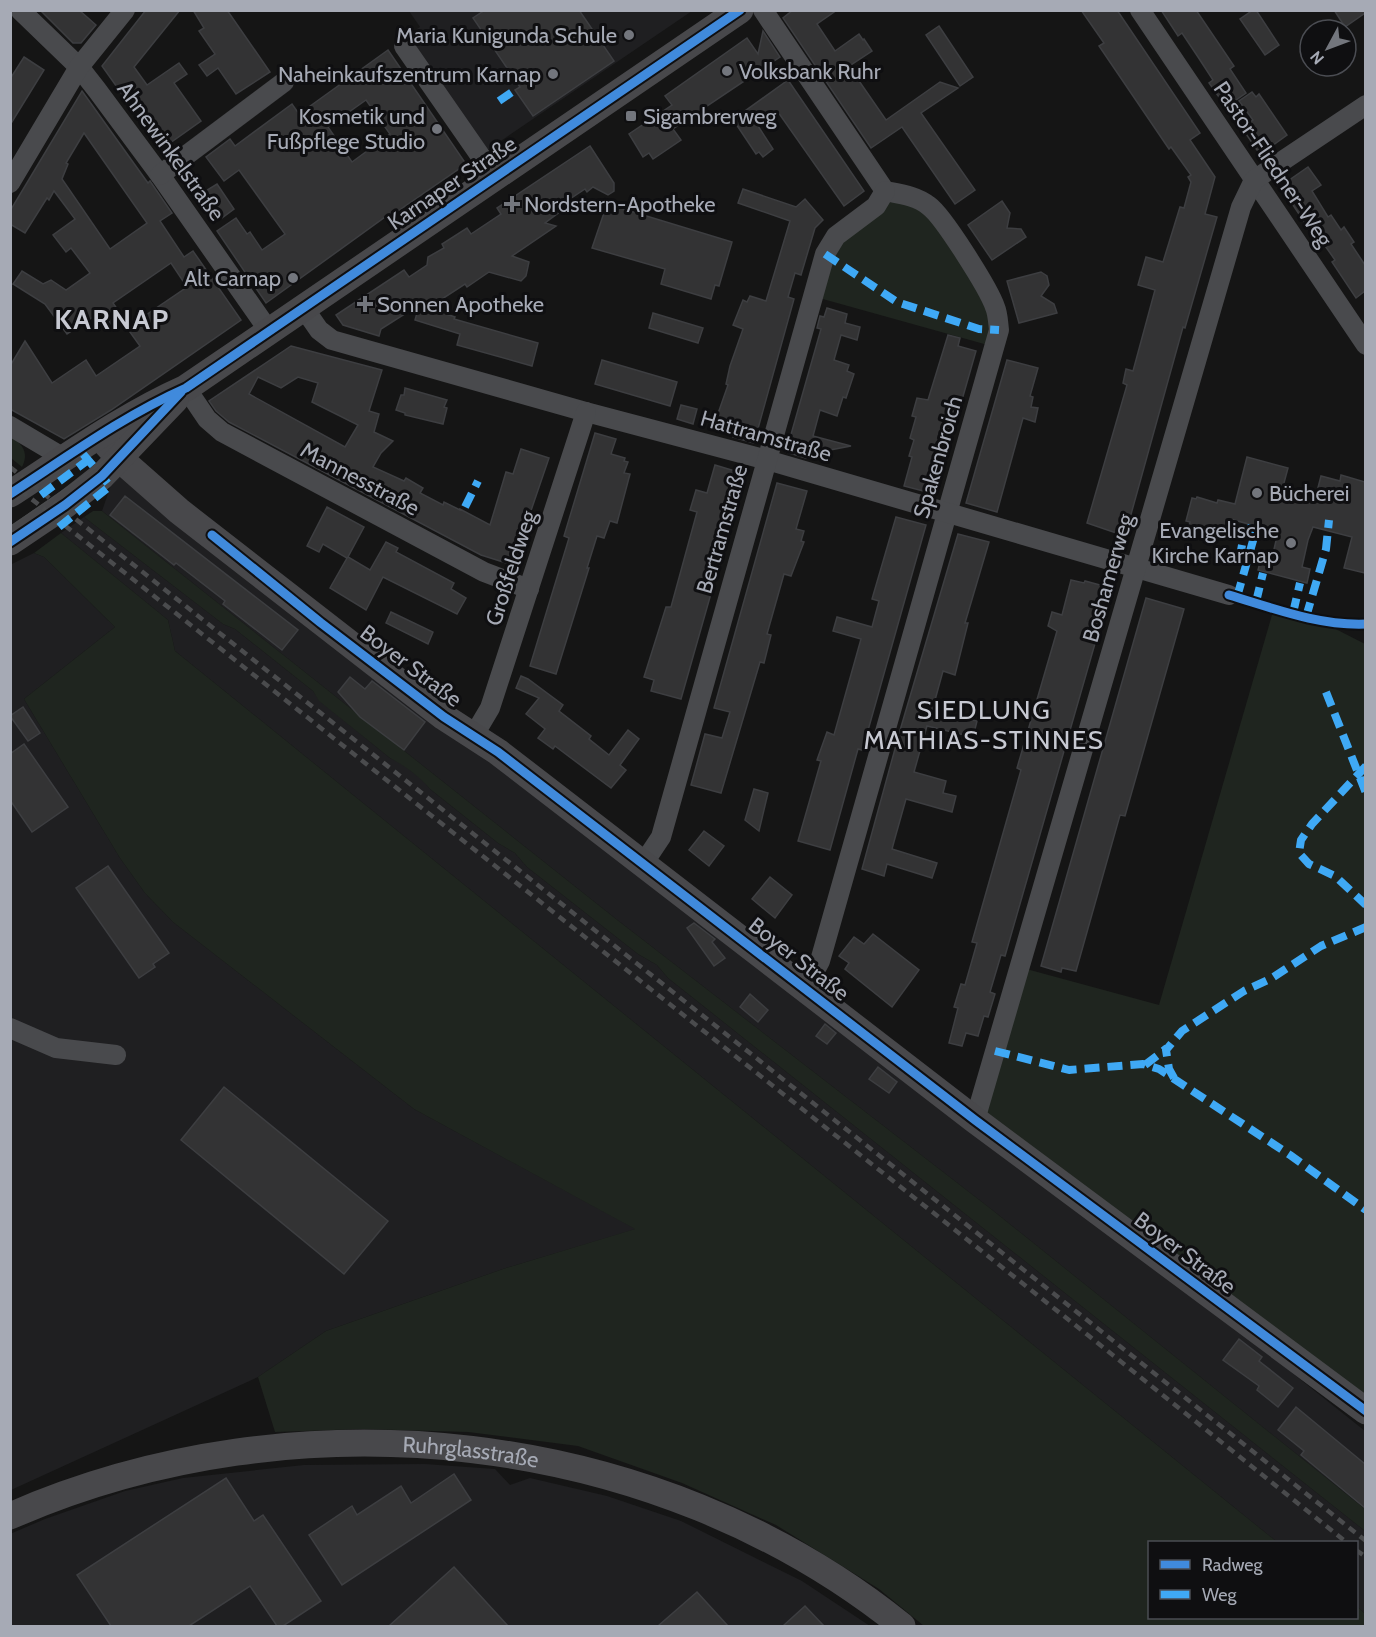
<svg xmlns="http://www.w3.org/2000/svg" width="1376" height="1637" viewBox="0 0 1376 1637" font-family="Cabin,sans-serif">
  <rect width="100%" height="100%" fill="#151515"/>
  <!-- built -->
  <g fill="#1f1f21">
    <polygon points="409,11 692,11 486,151 406,36 420,27"/>
    <polygon points="120,459 975,1120 1365,1431 1365,1509 991,1209 616,919 102,511"/>
    <polygon points="84,517 223,624 235,629 313,691 320,701 390,758 401,763 423,780 430,789 498,843 515,853 527,867 638,954 657,965 668,978 1365,1531 1365,1614 1357,1606 1356,1542 1277,1542 175,651 168,620 61,533"/>
    <polygon points="34,553 44,557 115,627 24,699 120,858 145,893 173,922 414,1109 636,1229 506,1268 326,1331 258,1377 11,1490 10,565"/>
    <polygon points="425,1464 495,1469 510,1485 530,1478 607,1496 681,1521 802,1581 870,1626 11,1626 10,1534 45,1519 125,1491 183,1478 304,1465"/>
  </g>
  <!-- green -->
  <g fill="#1f251f">
    <polygon points="885,191 913,197 987,289 995,347 812,296 825,254"/>
    <path d="M10,436c13,8 19,17 12,31l-11,-9z"/>
    <path d="M93,511h9l514,408 375,290 374,300v22l-697,-553 -11,-13 -19,-11 -111,-87 -12,-14 -17,-10 -68,-54c-11,-13 -25,-23 -40,-31l-71,-57 -6,-10 -78,-62 -12,-5 -139,-107z"/>
    <polygon points="61,533 168,620 175,651 1277,1542 1150,1542 1150,1618 1356,1618 1357,1606 1365,1614 1365,1626 924,1626 879,1589 776,1525 682,1483 578,1446 468,1432 362,1429 275,1432 258,1377 326,1331 506,1268 635,1229 414,1109 173,922 145,893 120,858 24,699 115,627 44,557 34,553"/>
    <polygon points="1274,608 1320,621 1365,644 1365,1395 975,1120 1019,967 1159,1005"/>
  </g>
  <!-- building -->
  <g fill="#333334" stroke="#3d3e41" stroke-width="1.5" fill-rule="evenodd">
    <polygon points="40,10 79,10 96,25 81,43 73,43"/>
    <polygon points="146,10 180,10 134,67 147,85 179,63 187,74 174,83 201,121 163,148 158,141 156,142 102,66"/>
    <polygon points="193,10 227,10 270,72 236,94 218,68 207,76 199,65 215,54 199,31 204,28"/>
    <polygon points="485,10 579,10 614,61 533,116 515,90 520,87 473,18"/>
    <polygon points="793,10 837,10 817,24 835,51 859,34 863,40 864,39 872,51 851,65 859,76 857,78 886,120 940,82 958,88 921,113 975,190 955,204 902,127 871,148 783,18"/>
    <polygon points="1081,10 1117,10 1200,133 1190,140 1215,177 1205,214 1217,217 1185,328 1183,327 1125,536 1087,523 1127,385 1123,383 1126,369 1133,371 1155,290 1138,285 1146,257 1163,262 1180,207 1184,208 1191,182 1188,177 1191,175 1171,147 1169,149 1099,46 1104,43"/>
    <polygon points="1161,10 1196,10 1234,66 1230,69 1246,93 1226,107 1209,83 1213,80 1198,57 1182,33 1178,36"/>
    <polygon points="1253,10 1256,10 1279,45 1265,55 1240,19"/>
    <polygon points="1334,10 1365,10 1365,13 1345,27"/>
    <polygon points="939,26 973,77 960,86 926,35"/>
    <polygon points="763,31 780,57 673,129 681,140 653,159 649,153 643,157 629,134 672,105 665,96 747,38 758,54"/>
    <path d="M388,50l78,114 -71,49 -7,2 -122,88 -49,-72 19,-13 11,16 3,-2 12,18 23,-16 -46,-64 -15,11 -18,-24 24,-18 5,7 57,-42 7,10zM366,100l24,34 -38,28 -24,-35z"/>
    <polygon points="24,57 44,70 10,125 10,79"/>
    <polygon points="788,80 864,191 844,206 778,112 758,126 773,149 763,157 759,152 756,154 734,121 738,117 738,116"/>
    <path d="M82,91l66,92 2,-2 22,32 -12,8 24,36 9,-6 48,69 -130,90 -47,29 -54,-30v-43l15,-25 27,42 34,-23 10,16 44,-30 -13,-18 60,-41 -16,-24 -58,40 9,13 -11,8 -9,-13 -35,23 -22,-30 -32,-20 9,-13 21,13 8,-4 15,10 24,-17 -19,-25 -5,4 -13,-17 22,-16 -21,-28 -5,9 -2,-2 -22,35 -15,-9v-13zM84,133l63,90 -37,26 -48,-70 6,-15 -2,-1z"/>
    <polygon points="1252,92 1256,97 1259,94 1287,135 1265,151 1257,150 1242,128 1253,120 1239,101"/>
    <polygon points="590,146 614,183 614,191 608,195 593,187 587,192 585,189 558,207 561,211 545,223 556,226 512,256 529,262 526,276 521,281 489,272 467,287 465,284 428,308 455,317 454,319 538,343 532,366 457,345 460,334 415,320 417,313 414,308 381,329 379,336 343,325 336,315 404,270 409,277 427,265 428,257 444,248 442,244 467,228 471,234 501,214 497,208"/>
    <polygon points="1308,167 1321,185 1312,191 1328,217 1331,215 1341,230 1344,227 1354,242 1351,244 1365,265 1365,291 1356,298 1332,262 1335,260 1328,250 1320,239 1317,241 1283,190 1285,183"/>
    <polygon points="217,184 234,209 222,218 204,192"/>
    <polygon points="743,189 796,207 805,199 823,220 815,228 801,275 795,273 788,297 794,299 754,443 733,437 736,427 715,422 728,385 726,384 730,366 743,329 733,325 743,300 747,302 750,296 766,301 790,221 738,203"/>
    <polygon points="1002,201 1010,213 1007,228 1021,229 1026,237 992,260 968,225"/>
    <polygon points="607,204 732,242 719,286 715,285 711,299 661,284 665,269 592,248"/>
    <polygon points="1041,272 1047,276 1049,285 1041,296 1054,304 1057,313 1019,323 1007,281"/>
    <polygon points="827,308 847,314 845,323 860,327 857,340 841,335 834,360 849,365 847,371 854,374 846,398 843,397 837,416 820,410 813,436 851,446 825,451 823,458 808,454 806,458 786,452 821,329 817,328 820,316 824,317"/>
    <polygon points="653,313 703,328 698,343 649,328"/>
    <polygon points="948,335 960,338 958,346 976,351 935,494 904,486 912,457 909,456 914,440 910,438 916,417 912,416 917,398 928,400"/>
    <path d="M291,346l91,24 -13,41 10,3 -5,18 19,9 -12,12 -8,14 31,14 2,-3 17,10 -3,5 23,12 1,-3 16,8v-1l30,16 16,-53 7,2 8,-25 28,9 -26,76 6,2 -10,31 -38,-12 -252,-133 -13,-11 -7,-10zM258,377l23,11 17,-11 20,6 -6,19 46,23 -13,22 -96,-53z"/>
    <polygon points="602,360 677,382 670,406 595,384"/>
    <polygon points="1007,360 1038,368 1030,396 1033,397 1031,407 1038,408 1035,422 1023,418 997,512 966,503"/>
    <polygon points="405,388 447,400 444,407 447,408 443,424 405,415 405,413 396,410 401,395 404,395"/>
    <polygon points="681,405 697,409 693,424 677,419"/>
    <polygon points="595,433 616,439 611,454 625,458 624,461 628,462 624,473 630,474 617,523 610,521 604,538 597,536 587,568 589,568 556,674 530,666 569,538 564,536"/>
    <polygon points="1247,457 1288,468 1281,494 1314,503 1321,476 1340,481 1341,475 1365,482 1365,573 1344,568 1352,537 1313,527 1308,540 1302,567 1310,569 1307,583 1258,570 1262,555 1272,558 1278,532 1230,519 1226,534 1219,532 1219,534 1189,526 1190,522 1186,521 1192,498 1196,499 1197,497 1217,503 1218,500 1235,504"/>
    <polygon points="715,465 745,474 681,699 651,691 654,680 644,677 666,607 671,607 697,512 690,510 696,490 707,493"/>
    <polygon points="777,483 807,491 796,529 804,531 801,541 804,542 791,576 784,574 767,634 771,635 764,663 760,662 721,793 691,785 705,734 722,738 730,712 714,708"/>
    <polygon points="125,496 298,630 282,650 223,604 225,601 176,563 174,565 110,515"/>
    <polygon points="327,507 364,527 348,557 370,570 386,542 398,548 396,552 454,583 451,589 466,598 457,614 383,577 366,610 330,588 347,558 323,544 319,552 307,546"/>
    <polygon points="896,517 926,525 865,741 862,750 858,749 830,850 798,841 821,761 817,760 827,732 834,735 861,639 833,631 837,617 872,627 879,601 872,599"/>
    <polygon points="958,534 989,542 965,623 968,623 955,675 943,671 932,711 977,721 973,737 927,726 914,772 946,781 943,793 956,796 952,812 906,799 895,838 892,849 937,863 932,878 887,864 884,876 862,869 901,727"/>
    <polygon points="1071,580 1084,583 1085,581 1111,588 1005,956 1001,955 990,992 995,994 988,1017 984,1016 978,1036 966,1033 962,1046 949,1043 958,1008 954,1007 961,984 965,985 977,943 972,942 1021,770 1017,768 1057,631 1048,626 1052,612 1062,615"/>
    <polygon points="1146,598 1184,609 1125,816 1120,815 1076,971 1062,968 1061,972 1041,966"/>
    <polygon points="391,612 433,632 428,644 386,623"/>
    <polygon points="521,676 528,679 563,705 559,711 591,736 589,739 609,755 628,730 639,739 620,765 626,770 611,788 555,746 553,749 538,738 545,729 526,714 539,698 516,688"/>
    <polygon points="350,677 365,689 372,681 425,722 404,750 360,717 338,692"/>
    <polygon points="23,707 40,733 28,741 10,716"/>
    <polygon points="24,744 68,807 32,832 10,800 10,754"/>
    <polygon points="754,789 768,793 759,831 745,820"/>
    <polygon points="704,831 724,846 709,866 689,850"/>
    <polygon points="108,866 169,953 153,964 155,967 139,978 76,888"/>
    <polygon points="770,877 792,895 775,918 752,899"/>
    <polygon points="694,923 715,939 712,942 725,958 714,966 687,928"/>
    <polygon points="873,934 919,970 892,1007 845,969 849,963 839,956 854,937 864,944"/>
    <polygon points="750,994 768,1010 758,1022 740,1007"/>
    <polygon points="825,1024 836,1033 827,1044 816,1036"/>
    <polygon points="878,1067 897,1082 889,1093 869,1079"/>
    <polygon points="224,1087 388,1221 344,1274 181,1140"/>
    <polygon points="1239,1339 1262,1357 1259,1361 1293,1388 1278,1407 1257,1390 1259,1386 1223,1360"/>
    <polygon points="1296,1407 1365,1464 1365,1508 1301,1455 1304,1451 1278,1430"/>
    <polygon points="454,1474 471,1500 342,1585 309,1535 352,1506 357,1515 401,1486 411,1503"/>
    <polygon points="226,1478 254,1521 263,1515 321,1601 283,1626 277,1626 250,1586 189,1626 111,1626 77,1575"/>
    <polygon points="454,1567 508,1626 389,1626"/>
    <polygon points="697,1592 728,1626 658,1626"/>
    <polygon points="805,1606 824,1626 783,1626"/>
  </g>
  <g fill="none" stroke-linecap="round" stroke-linejoin="round">
    <!-- street -->
    <g stroke="#494a4d" stroke-width="20">
      <polyline points="20,10 79,67 97,90 160,175 269,331"/>
      <path d="M763,10l122,181c15,3 32,5 44,15 14,10 60,83 66,101 3,7 3,15 4,23l-179,631 -15,28"/>
      <polyline points="1140,10 1366,345"/>
      <polyline points="404,46 495,177"/>
      <polyline points="160,175 284,82"/>
      <polyline points="10,183 79,67 125,10"/>
      <polyline points="303,307 319,330 332,340 586,412 767,460 1229,595"/>
      <polyline points="186,388 207,419 222,432 484,572 529,589"/>
      <polyline points="10,426 64,458"/>
      <polyline points="474,735 490,708 586,412"/>
      <polyline points="643,864 661,837 825,254 836,236 876,206 885,191"/>
      <polyline points="10,1028 56,1048 116,1055"/>
      <polyline points="975,1120 1241,207 1254,180 1366,105"/>
    </g>
    <!-- secondary -->
    <g stroke="#48484b" stroke-width="27">
      <polyline points="99,436 120,459 179,511 444,717 498,752 975,1120 1366,1411"/>
      <path d="M10,494c57,-37 113,-78 176,-106l554,-378"/>
      <polyline points="10,542 65,505 102,476 175,400"/>
      <path id="s1" d="M10,1516c288,-126 646,-88 892,110"/>
    </g>
    <!-- tram -->
    <g stroke="#4a4b4d" stroke-width="1.5">
      <polyline points="407,231 692,37"/>
      <polyline points="10,504 192,379"/>
      <polyline points="10,527 95,468 188,392 748,10"/>
    </g>
    <!-- rail -->
    <g stroke="#4a4b4d" stroke-width="4.5" stroke-dasharray="8 6" stroke-linecap="butt">
      <polyline points="10,467 1366,1541"/>
      <polyline points="10,482 1089,1336 1346,1542"/>
      <polyline points="1356,1550 1366,1557"/>
    </g>
    <!-- quiet -->
    <g stroke="#3fa9f5" stroke-width="8" stroke-dasharray="15 8" stroke-linecap="butt">
      <polyline points="499,101 515,90"/>
      <polyline points="825,254 897,302 979,329 999,330"/>
      <polyline points="41,495 88,460"/>
      <polyline points="465,507 478,481"/>
      <polyline points="59,527 110,486 78,448"/>
      <polyline points="1242,545 1240,556 1248,558"/>
      <polyline points="1237,597 1256,530 1247,528"/>
      <polyline points="1256,602 1263,573"/>
      <polyline points="1293,613 1300,583"/>
      <polyline points="1306,617 1326,549 1329,520"/>
      <polyline points="1326,692 1366,793"/>
      <polyline points="1366,766 1312,824 1301,840 1299,853 1309,864 1335,876 1366,905"/>
      <polyline points="995,1051 1069,1070 1143,1064 1159,1069 1290,1155 1366,1210"/>
      <polyline points="1145,1065 1167,1048"/>
      <polyline points="1174,1078 1169,1069 1166,1050 1182,1031 1244,991 1272,978 1321,946 1366,927"/>
    </g>
    <!-- cycleway casing -->
    <g stroke="#0f0f11" stroke-width="13">
      <g id="cycleway">
        <path d="M10,494c57,-37 113,-78 176,-106l554,-378"/>
        <polyline points="212,535 321,623 444,717 498,752 975,1120 1366,1411"/>
        <polyline points="10,542 65,505 102,476 181,392"/>
        <path d="M1229,595c44,13 90,31 137,29"/>
      </g>
    </g>
    <!-- cycleway -->
    <use href="#cycleway" stroke="#408adc" stroke-width="9"/>
  </g>
  <!-- markers -->
  <g fill="#73767d" stroke="#0f0f11" stroke-width="2">
    <circle cx="629" cy="35" r="6"/>
    <circle cx="727" cy="71" r="6"/>
    <circle cx="553" cy="74" r="6"/>
    <rect x="625" y="110" width="12" height="12" rx="3"/>
    <circle cx="437" cy="129" r="6"/>
    <path d="M509 195h6v6h6v6h-6v6h-6v-6h-6v-6h6z"/>
    <circle cx="293" cy="278" r="6"/>
    <path d="M362 295h6v6h6v6h-6v6h-6v-6h-6v-6h6z"/>
    <circle cx="1257" cy="493" r="6"/>
    <circle cx="1291" cy="543" r="6"/>
  </g>
  <g text-anchor="middle" dominant-baseline="central" stroke-width="6" stroke-linejoin="round" paint-order="stroke">
    <!-- poi labels -->
    <g font-size="22" fill="#a6aab5" stroke="#0f0f11" text-anchor="end">
      <text x="617" y="35">Maria Kunigunda Schule</text>
      <text x="739" y="71" text-anchor="start">Volksbank Ruhr</text>
      <text x="541" y="74">Naheinkaufszentrum Karnap</text>
      <text x="425" y="116">Kosmetik und<tspan x="425" dy="25">Fußpflege Studio</tspan></text>
      <text x="643" y="116" text-anchor="start">Sigambrerweg</text>
      <text x="524" y="204" text-anchor="start">Nordstern-Apotheke</text>
      <text x="281" y="278">Alt Carnap</text>
      <text x="377" y="304" text-anchor="start">Sonnen Apotheke</text>
      <text x="1269" y="493" text-anchor="start">Bücherei</text>
      <text x="1279" y="530">Evangelische<tspan x="1279" dy="25">Kirche Karnap</tspan></text>
    </g>
    <!-- street labels -->
    <g font-size="22" fill="#a6aab5" stroke="#0f0f11">
      <text transform="translate(171 151) rotate(54)">Ahnewinkelstraße</text>
      <text transform="translate(1273 164) rotate(56)">Pastor-Fliedner-Weg</text>
      <text transform="translate(452 183) rotate(-34)">Karnaper Straße</text>
      <text transform="translate(766 436) rotate(16)">Hattramstraße</text>
      <text transform="translate(938 457) rotate(-74)">Spakenbroich</text>
      <text transform="translate(360 479) rotate(28)">Mannesstraße</text>
      <text transform="translate(722 529) rotate(-74)">Bertramstraße</text>
      <text transform="translate(511 568) rotate(-72)">Großfeldweg</text>
      <text transform="translate(1108 578) rotate(-74)">Boshamerweg</text>
      <text transform="translate(411 666) rotate(37)">Boyer Straße</text>
      <text transform="translate(799 959) rotate(38)">Boyer Straße</text>
      <text transform="translate(1185 1253) rotate(37)">Boyer Straße</text>
      <text stroke="none"><textPath href="#s1" startOffset="471">Ruhrglasstraße</textPath></text>
    </g>
    <!-- quarter labels -->
    <g font-size="26" letter-spacing="1.5" fill="#c7c9d2" stroke="#0f0f11">
      <text x="984" y="710">SIEDLUNG<tspan x="984" dy="30">MATHIAS-STINNES</tspan></text>
    </g>
    <!-- district labels -->
    <g font-size="28" font-weight="bold" letter-spacing="1.5" fill="#c7c9d2" stroke="#0f0f11">
      <text x="112" y="319">KARNAP</text>
    </g>
  </g>
  <!-- border -->
  <rect width="1376" height="1637" fill="none" stroke="#a6aab5" stroke-width="24"/>
  <!-- legend -->
  <rect x="1148" y="1541" width="210" height="78" fill="#0f0f11" stroke="#4b4d53" stroke-width="1.5"/>
  <rect x="1160" y="1560" width="30" height="9" fill="#408adc" stroke="#4b4d53" stroke-width="1.5"/>
  <text x="1202" y="1571" font-size="18" fill="#a6aab5">Radweg</text>
  <rect x="1160" y="1590" width="30" height="9" fill="#3fa9f5" stroke="#4b4d53" stroke-width="1.5"/>
  <text x="1202" y="1601" font-size="18" fill="#a6aab5">Weg</text>
  <!-- north arrow -->
  <g transform="translate(1328 48) rotate(229)"><circle r="28" fill="#0f0f11" stroke="#4b4d53" stroke-width="1.5"/>
  <path d="M0-4.5L10 22L0 15L-10 22Z" fill="#73767d"/>
  <text y="-9" font-size="16" font-weight="bold" text-anchor="middle" fill="#a6aab5">N</text>
  </g>
</svg>
